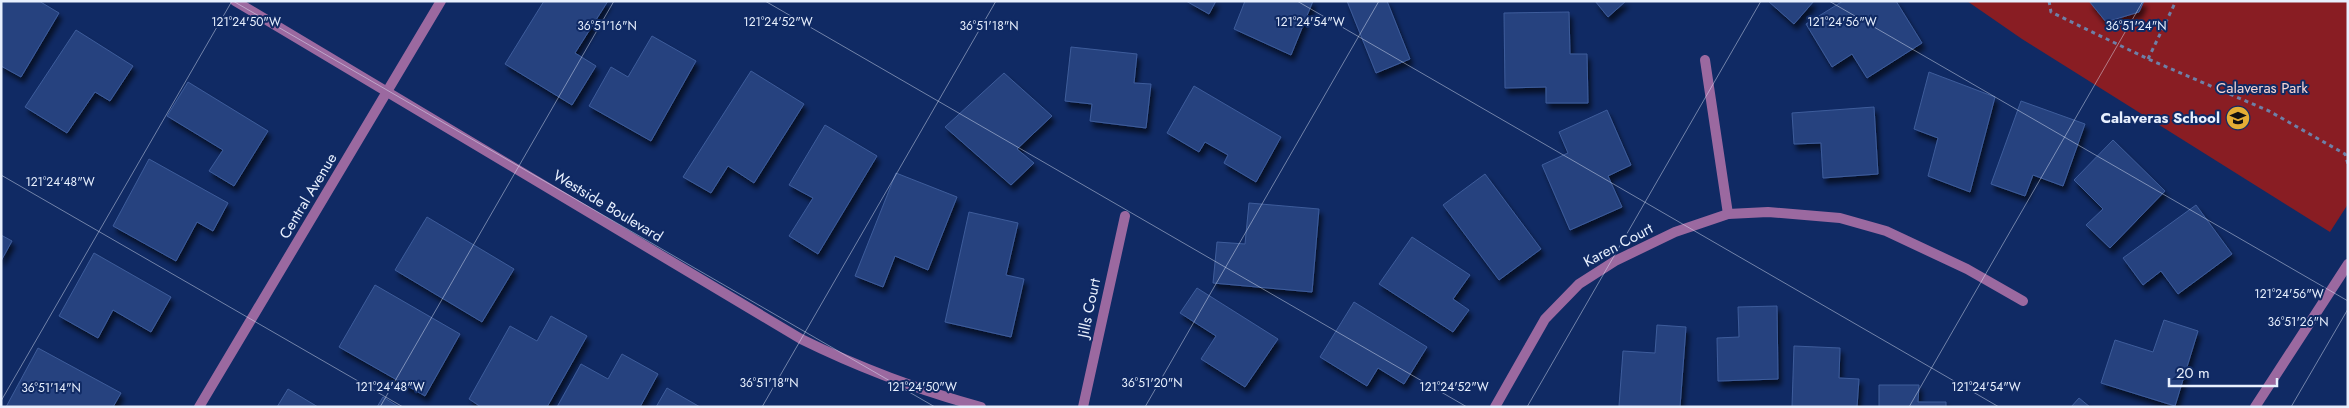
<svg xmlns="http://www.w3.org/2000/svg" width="2349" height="408" viewBox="0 0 2349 408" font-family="Jost,sans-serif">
  <defs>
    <filter id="shadow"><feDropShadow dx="3" dy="5.5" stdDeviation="2.5" flood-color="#0009"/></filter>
  </defs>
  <rect width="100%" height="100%" fill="#102a64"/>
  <!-- green -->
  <polygon fill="#891d23" points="1967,1 2348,1 2348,204 2330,232 2022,39"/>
  <!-- building -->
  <g fill="#26437f" stroke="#3e5c9b" filter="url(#shadow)">
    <polygon points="1,1 39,1 59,13 21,77 1,66"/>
    <polygon points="544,1 608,1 575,53 596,66 572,105 505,64"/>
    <polygon points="1186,1 1216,1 1209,14"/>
    <polygon points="1245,1 1313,1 1291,55 1234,29"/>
    <polygon points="1347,1 1387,1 1410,59 1376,73"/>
    <polygon points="1595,1 1626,1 1608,17"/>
    <polygon points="1768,1 1814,1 1794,24"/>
    <polygon points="1843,1 1896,1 1922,43 1867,78 1852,54 1832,67 1806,24"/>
    <polygon points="2089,1 2144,1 2139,12 2106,22"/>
    <polygon points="1569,12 1570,54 1587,54 1588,103 1546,103 1546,87 1505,88 1504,13"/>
    <polygon points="76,30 133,66 110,101 95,92 67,133 25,107"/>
    <polygon points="652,36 696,61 651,141 589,106 611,67 628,77"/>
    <polygon points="1071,47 1137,54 1134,83 1151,84 1146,128 1090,121 1092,104 1065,101"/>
    <polygon points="751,71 804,104 754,183 728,166 711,193 683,177"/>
    <polygon points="1929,72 1995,97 1970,192 1928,176 1938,138 1914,129"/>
    <polygon points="1004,73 1052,116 1017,149 1034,163 1011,185 945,127"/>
    <polygon points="188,82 268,131 234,186 209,171 223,150 167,116"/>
    <polygon points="1194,86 1281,137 1256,182 1224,163 1228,155 1205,142 1199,152 1167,133"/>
    <polygon points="2021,101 2085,124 2063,186 2033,175 2025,196 1991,184"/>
    <polygon points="1874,107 1878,174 1823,178 1821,143 1794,144 1792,113"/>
    <polygon points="1607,110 1631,165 1608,176 1622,207 1570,230 1542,165 1568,153 1559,132"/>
    <polygon points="825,125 877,156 818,254 789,236 813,198 789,185"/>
    <polygon points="2113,140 2165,191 2110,248 2086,225 2103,209 2074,180"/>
    <polygon points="149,159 228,203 213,231 197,222 176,261 113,226"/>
    <polygon points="896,173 957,197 928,270 895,256 883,287 855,276"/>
    <polygon points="1485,174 1541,249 1499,280 1443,205"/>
    <polygon points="1249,203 1319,209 1312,292 1213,283 1217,242 1245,244"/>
    <polygon points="2196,205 2232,254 2178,294 2161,271 2143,285 2123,258"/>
    <polygon points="969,212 1018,223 1006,275 1024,279 1011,337 945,322"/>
    <polygon points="427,217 514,269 482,322 395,270"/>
    <polygon points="1,235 12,241 1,261"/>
    <polygon points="1412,237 1470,275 1453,299 1469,310 1453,332 1379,284"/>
    <polygon points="94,253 171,297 151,332 113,310 98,338 59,316"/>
    <polygon points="375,285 460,334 425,396 339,347"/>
    <polygon points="1197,288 1278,339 1245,387 1201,359 1216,336 1180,313"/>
    <polygon points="1354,302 1427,347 1404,384 1378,368 1367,386 1320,357"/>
    <polygon points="1777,306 1778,379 1718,381 1717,338 1739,337 1738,307"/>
    <polygon points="551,316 587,336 547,407 481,407 469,399 510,326 537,341"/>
    <polygon points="2164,320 2198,331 2175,406 2101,383 2115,340 2153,352"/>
    <polygon points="1657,325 1686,327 1680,407 1619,406 1623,351 1655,353"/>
    <polygon points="1794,346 1840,348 1839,378 1859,379 1857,407 1792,407"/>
    <polygon points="38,348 121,393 113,407 6,407"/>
    <polygon points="622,354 658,374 640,407 557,407 581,364 608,379"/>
    <polygon points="1879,385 1919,385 1918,402 1946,402 1946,407 1879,407"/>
    <polygon points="667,388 700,407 656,407"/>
    <polygon points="288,389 318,407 277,407"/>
    <polygon points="383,397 399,407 377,407"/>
    <polygon points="2079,398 2090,407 2071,407"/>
  </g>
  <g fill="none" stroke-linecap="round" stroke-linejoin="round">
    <!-- path -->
    <g stroke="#6e80a7" stroke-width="3" stroke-dasharray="4 4" stroke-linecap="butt">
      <polyline points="2049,1 2051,12 2148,59 2269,111 2345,154 2348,164"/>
      <polyline points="2148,59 2176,1"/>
    </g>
    <!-- minor -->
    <g stroke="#9b69a0" stroke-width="10">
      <polyline points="1705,60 1728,214"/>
      <polyline points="1083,407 1125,216"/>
      <polyline points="1495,407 1545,319 1579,284 1615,261 1675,232 1728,214 1768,212 1840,218 1886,231 1967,269 2023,301"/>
    </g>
    <!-- tertiary -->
    <g stroke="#9b69a0" stroke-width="10">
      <path d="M235,1l566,338c59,29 117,51 180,68"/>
      <polyline points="199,407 441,1"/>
      <polyline points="2255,407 2348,264"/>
    </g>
  </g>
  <!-- ticks -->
  <path fill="none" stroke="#e8f0fe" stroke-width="1" stroke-opacity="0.45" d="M233,1l702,406M765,1l702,406M1297,1l702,406M1829,1l519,300M1,175l402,232M1,401l231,-400M380,407l234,-406M762,407l234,-406M1145,407l234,-406M1527,407l234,-406M1909,407l234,-406M2291,407l57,-98"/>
  <!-- icons -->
  <defs>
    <g id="school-disc" transform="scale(1.25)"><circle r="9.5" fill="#e4ae35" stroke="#102a64"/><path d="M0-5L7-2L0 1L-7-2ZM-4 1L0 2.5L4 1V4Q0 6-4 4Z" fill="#111"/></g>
  </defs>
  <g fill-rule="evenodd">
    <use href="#school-disc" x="2238" y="118"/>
  </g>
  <g text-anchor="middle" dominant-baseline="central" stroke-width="4" stroke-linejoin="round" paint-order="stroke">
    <!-- park labels -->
    <g font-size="15" fill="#f6d4d1" stroke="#102a64">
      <text x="2262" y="88">Calaveras Park</text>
    </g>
    <!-- poi labels -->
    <g font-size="15" font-weight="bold" fill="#e8f0fe" stroke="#102a64" text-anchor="end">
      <text x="2220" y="118">Calaveras School</text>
    </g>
    <!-- street labels -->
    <g font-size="15" fill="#e8f0fe" stroke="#102a64">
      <text transform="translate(308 196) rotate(-59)">Central Avenue</text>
      <text transform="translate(608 206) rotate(31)">Westside Boulevard</text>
      <text transform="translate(1618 245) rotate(-28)">Karen Court</text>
      <text transform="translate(1089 308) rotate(-78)">Jills Court</text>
    </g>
  </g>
  <g font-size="12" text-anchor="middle" fill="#e8f0fe" stroke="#102a64" stroke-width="4" stroke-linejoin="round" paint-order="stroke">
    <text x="246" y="26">121°24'50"W</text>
    <text x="778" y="26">121°24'52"W</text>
    <text x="1310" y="26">121°24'54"W</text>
    <text x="1842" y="26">121°24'56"W</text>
    <text x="607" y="30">36°51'16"N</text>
    <text x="989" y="30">36°51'18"N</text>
    <text x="2136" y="30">36°51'24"N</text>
    <text x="60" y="186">121°24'48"W</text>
    <text x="2289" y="298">121°24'56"W</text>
    <text x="2298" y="326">36°51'26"N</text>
    <text x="769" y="387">36°51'18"N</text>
    <text x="1152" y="387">36°51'20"N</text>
    <text x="390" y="391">121°24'48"W</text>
    <text x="922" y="391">121°24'50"W</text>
    <text x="1454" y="391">121°24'52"W</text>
    <text x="1986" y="391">121°24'54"W</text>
    <text x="51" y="392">36°51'14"N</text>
  </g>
  <!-- border -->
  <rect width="2349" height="408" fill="none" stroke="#e8f0fe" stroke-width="5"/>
  <!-- scale -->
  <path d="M2169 378v8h108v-8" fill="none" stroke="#e8f0fe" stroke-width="2.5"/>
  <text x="2176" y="378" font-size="15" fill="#e8f0fe" stroke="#102a64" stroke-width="4" paint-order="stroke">20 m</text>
</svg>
